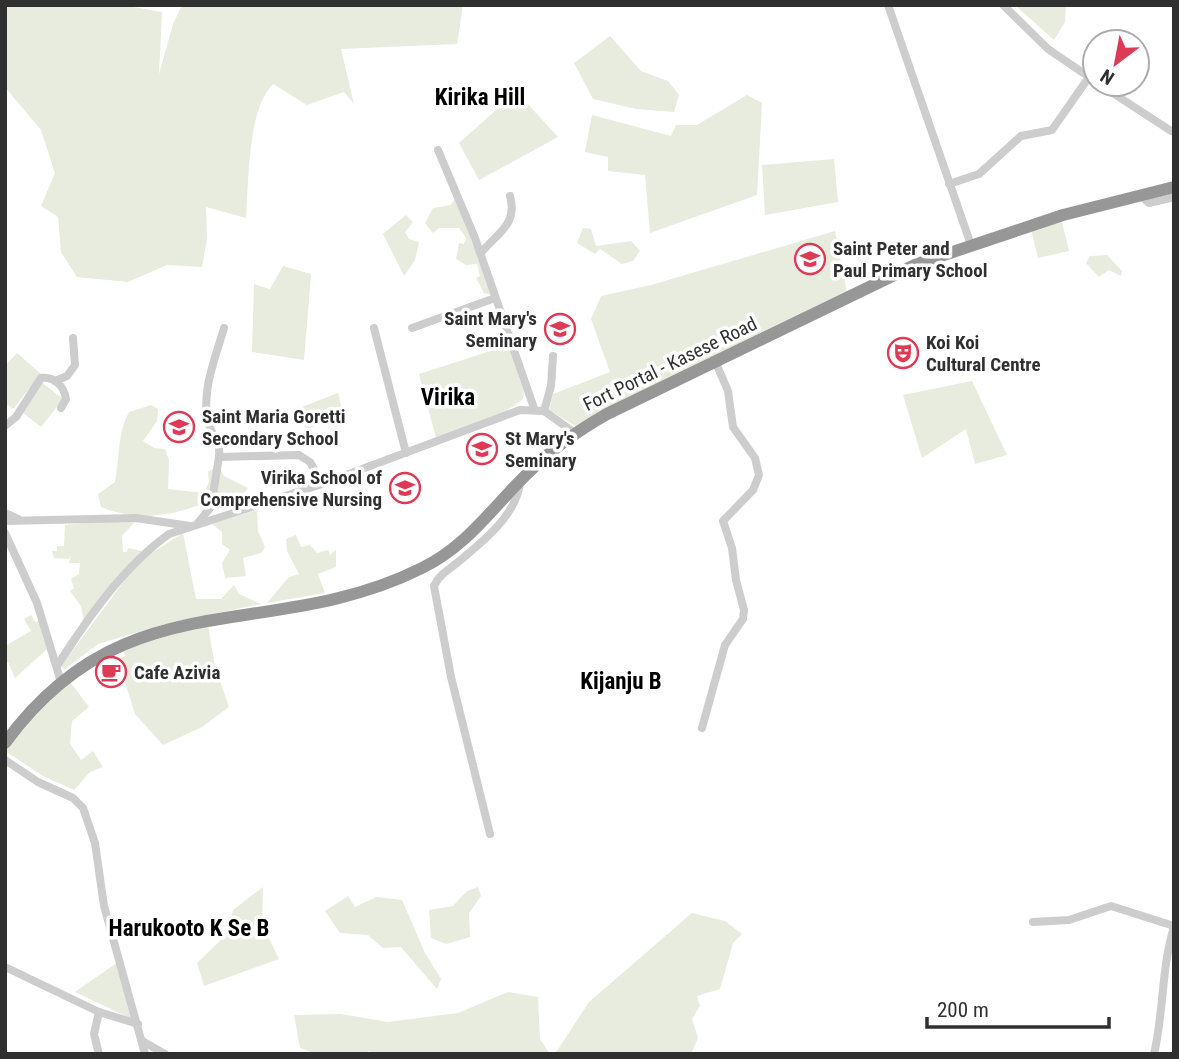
<svg xmlns="http://www.w3.org/2000/svg" width="1179" height="1059" viewBox="0 0 1179 1059" font-family="'Roboto Condensed',sans-serif">
  <rect width="100%" height="100%" fill="#fff"/>
  <!-- green -->
  <g fill="#e7ecde">
    <path d="M5,5h117l40,7 -3,62 14,-50 9,-19h281l-6,39 -116,5 13,55 -10,-12 -37,13 -34,-21c-26,26 -24,98 -27,134l-40,-11 1,32 -5,28 -35,-2 -39,17 -51,-5 -16,-25 -3,-35 -17,-11 14,-33 -14,-43 -36,-43z"/>
    <polygon points="1015,5 1066,5 1065,22 1054,40"/>
    <polygon points="610,36 641,71 668,81 679,95 674,112 636,109 593,99 574,63"/>
    <polygon points="747,95 762,103 757,195 650,233 645,175 608,171 608,157 585,152 592,115 671,136 676,125 697,125"/>
    <polygon points="512,96 526,102 558,137 479,180 459,143"/>
    <polygon points="834,159 838,202 765,215 762,165"/>
    <polygon points="455,198 474,239 492,295 484,293 476,278 480,276 477,264 466,265 456,259 459,243 464,244 466,238 459,228 439,228 433,233 425,223 433,208 451,205"/>
    <polygon points="406,215 413,222 405,232 409,239 419,242 415,260 404,276 383,234"/>
    <polygon points="1062,222 1069,251 1038,258 1031,230"/>
    <polygon points="583,228 591,229 596,246 631,241 640,251 633,261 622,264 600,249 595,254 577,243"/>
    <polygon points="835,231 847,293 577,427 549,410 553,394 610,372 591,319 601,296 651,285"/>
    <polygon points="1107,255 1122,271 1121,276 1109,270 1099,277 1086,263 1090,256"/>
    <polygon points="283,266 311,274 304,360 252,352 254,284 270,289"/>
    <polygon points="509,345 524,392 523,399 505,412 436,438 419,374"/>
    <polygon points="17,353 41,374 13,409 5,403 5,366"/>
    <polygon points="40,381 63,399 41,427 18,409"/>
    <polygon points="972,381 1007,455 975,464 966,429 922,458 903,395"/>
    <polygon points="338,393 344,418 306,429 299,408"/>
    <path d="M151,405l7,4 -1,12 -14,20 11,7 11,1 4,11 -1,29 36,4 5,-11 -1,-10 10,-7 6,11 24,12 -7,9 -20,1 -2,10 -10,1 -7,-5c-34,13 -67,17 -101,3l-3,-13 17,-12c5,-25 2,-48 14,-70z"/>
    <polygon points="257,510 258,531 265,547 261,553 243,558 246,576 225,578 222,563 230,550 222,544 222,532 212,524"/>
    <polygon points="115,520 134,523 122,536 123,552 127,552 128,548 142,551 84,622 81,606 70,591 74,588 71,579 79,574 80,563 69,563 71,555 69,559 54,558 52,551 57,551 57,546 64,546 65,525"/>
    <polygon points="183,533 196,599 221,599 234,585 239,594 261,604 173,622 98,644 64,670 62,666 67,658 139,561"/>
    <polygon points="296,535 301,547 310,545 317,553 328,550 330,555 336,550 336,567 318,574 325,593 267,603 289,577 299,574 287,551 286,539"/>
    <polygon points="31,615 35,622 39,621 47,649 15,678 8,662 5,664 5,646 31,631 24,619"/>
    <polygon points="208,625 215,667 229,707 202,727 163,745 135,714 118,659 125,656 123,650 171,632"/>
    <polygon points="68,679 89,707 72,721 70,744 81,760 93,751 103,767 90,772 74,790 43,776 5,751 22,724"/>
    <polygon points="263,887 262,924 279,959 204,986 197,963 227,934 233,910"/>
    <polygon points="478,887 481,896 469,913 470,937 446,944 431,938 429,910 453,906 467,891"/>
    <polygon points="348,896 355,907 376,897 402,900 425,953 441,979 437,989 401,947 383,948 368,935 340,933 325,911"/>
    <polygon points="692,913 725,921 742,934 733,943 720,989 697,996 700,1006 692,1019 698,1038 691,1054 555,1054 589,1002"/>
    <polygon points="118,962 132,1019 75,992"/>
    <polygon points="508,992 538,997 540,1039 550,1054 372,1054 369,1051 366,1054 316,1054 300,1048 294,1015 341,1014 388,1022 458,1013"/>
  </g>
  <g fill="none" stroke-linecap="round" stroke-linejoin="round">
    <!-- minor -->
    <g stroke="#cdcdcd" stroke-width="8">
      <polyline points="888,5 971,245"/>
      <polyline points="1003,5 1048,49 1095,81"/>
      <polyline points="1099,84 1171,131"/>
      <polyline points="438,150 475,238 534,408"/>
      <polyline points="949,184 979,174 1021,136 1052,130 1089,77"/>
      <polyline points="1141,196 1149,203 1174,197"/>
      <path d="M481,253c16,-20 37,-28 29,-57"/>
      <path d="M224,328c-8,28 -23,63 -16,93 3,16 13,17 11,36l80,-2 11,7 12,22"/>
      <polyline points="374,328 406,453"/>
      <polyline points="412,328 495,298"/>
      <polyline points="55,381 67,376 75,365 73,338"/>
      <polyline points="544,411 551,386 553,356"/>
      <path d="M5,426l11,-9 25,-39c13,-2 23,8 25,21l-5,9"/>
      <polyline points="5,513 18,519"/>
      <polyline points="5,521 136,518 190,526"/>
      <polyline points="197,524 211,507 219,457"/>
      <polyline points="5,533 37,603 61,682"/>
      <path d="M57,666c31,-48 66,-99 112,-132l153,-50 198,-74 24,1 31,22"/>
      <polyline points="702,728 725,645 743,619 744,610 736,580 732,548 723,521 753,490 759,475 755,458 733,427 728,391 716,363"/>
      <polyline points="5,760 38,782 73,798 83,808 95,843 104,906 145,1054"/>
      <path d="M490,834l-39,-157 -17,-91c5,-11 14,-16 23,-23 25,-21 59,-47 63,-80"/>
      <polyline points="1033,922 1069,920 1111,906 1174,926"/>
      <polyline points="5,967 99,1012 138,1024"/>
      <polyline points="99,1012 94,1034 99,1054"/>
      <polyline points="142,1041 165,1054"/>
      <path d="M1154,1054c10,-42 7,-85 20,-127"/>
    </g>
    <!-- highway -->
    <path stroke="#979797" stroke-width="12" d="M5,743c121,-166 263,-98 417,-175 47,-23 72,-63 109,-98 23,-23 48,-40 76,-56l310,-150 146,-49 111,-28"/>
  </g>
  <!-- icons -->
  <defs>
    <g id="school-ring" transform="scale(1.575)"><circle r="9.5" fill="#fff" stroke="#de3a55" stroke-width="1.5"/><path d="M0-5L7-2L0 1L-7-2ZM-4 1L0 2.5L4 1V4Q0 6-4 4Z" fill="#de3a55"/></g>
    <g id="theatre-ring" transform="scale(1.575)"><circle r="9.5" fill="#fff" stroke="#de3a55" stroke-width="1.5"/><path d="M-5-5.5Q0-4 5-5.5V0Q5 5 0 6Q-5 5-5 0ZM-3.3-2.5H-1v1.5H-3.3ZM1-2.5H3.3v1.5H1ZM-2.8 1Q0 5.5 2.8 1Z" fill="#de3a55"/></g>
    <g id="university-ring" transform="scale(1.575)"><circle r="9.5" fill="#fff" stroke="#de3a55" stroke-width="1.5"/><path d="M0-5L7-2L0 1L-7-2ZM-4 1L0 2.5L4 1V4Q0 6-4 4Z" fill="#de3a55"/></g>
    <g id="cafe-ring" transform="scale(1.575)"><circle r="9.5" fill="#fff" stroke="#de3a55" stroke-width="1.5"/><path d="M-5.5-4.5H6V0H3Q3 3.5 0 3.5H-2.5Q-5.5 3.5-5.5 0ZM3-3.2v2h1.7v-2ZM-6 4.5H4V6H-6Z" fill="#de3a55"/></g>
  </defs>
  <g fill-rule="evenodd">
    <use href="#school-ring" x="810" y="259"/>
    <use href="#school-ring" x="560" y="329"/>
    <use href="#theatre-ring" x="903" y="353"/>
    <use href="#school-ring" x="179" y="427"/>
    <use href="#university-ring" x="482" y="449"/>
    <use href="#university-ring" x="405" y="488"/>
    <use href="#cafe-ring" x="111" y="672"/>
  </g>
  <g text-anchor="middle" dominant-baseline="central" stroke-width="7" stroke-linejoin="round" paint-order="stroke">
    <!-- poi labels -->
    <g font-size="19" font-weight="bold" fill="#303030" stroke="#fff" text-anchor="start">
      <text x="833" y="248">Saint Peter and<tspan x="833" dy="22">Paul Primary School</tspan></text>
      <text x="537" y="318" text-anchor="end">Saint Mary's<tspan x="537" dy="22">Seminary</tspan></text>
      <text x="926" y="342">Koi Koi<tspan x="926" dy="22">Cultural Centre</tspan></text>
      <text x="202" y="416">Saint Maria Goretti<tspan x="202" dy="22">Secondary School</tspan></text>
      <text x="505" y="438">St Mary's<tspan x="505" dy="22">Seminary</tspan></text>
      <text x="382" y="477" text-anchor="end">Virika School of<tspan x="382" dy="22">Comprehensive Nursing</tspan></text>
      <text x="134" y="672">Cafe Azivia</text>
    </g>
    <!-- street labels -->
    <g font-size="19" fill="#303030" stroke="#fff">
      <text transform="translate(670 364) rotate(-26)">Fort Portal - Kasese Road</text>
    </g>
    <!-- quarter labels -->
    <g font-size="23" font-weight="bold" fill="#000" stroke="#fff">
      <text x="480" y="97">Kirika Hill</text>
      <text x="448" y="397">Virika</text>
      <text x="621" y="681">Kijanju B</text>
      <text x="189" y="928">Harukooto K Se B</text>
    </g>
  </g>
  <!-- border -->
  <rect width="1179" height="1059" fill="none" stroke="#303030" stroke-width="14"/>
  <!-- north arrow -->
  <g transform="translate(1116 63) rotate(212)"><circle r="33" fill="#ffffff" stroke="#acacac" stroke-width="2"/>
  <path d="M0-5L12 26L0 18L-12 26Z" fill="#de3a55"/>
  <text y="-10" font-size="19" font-weight="bold" text-anchor="middle" fill="#303030">N</text>
  </g>
  <!-- scale -->
  <path d="M927 1017v10h182v-10" fill="none" stroke="#303030" stroke-width="3.5"/>
  <text x="937" y="1017" font-size="21" fill="#303030" stroke="#ffffff" stroke-width="5" paint-order="stroke">200 m</text>
</svg>
